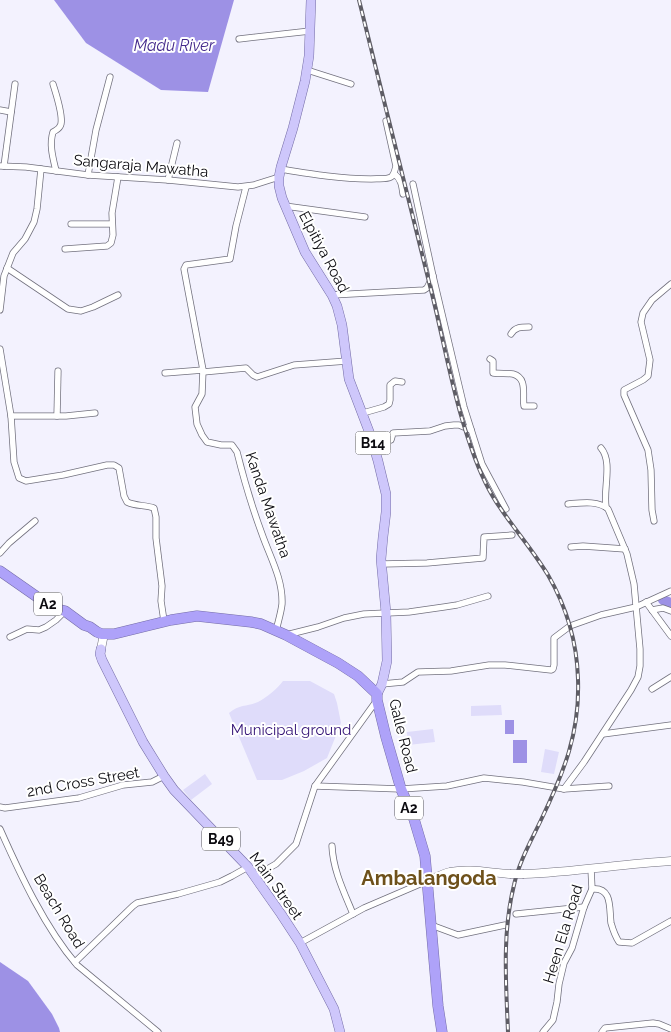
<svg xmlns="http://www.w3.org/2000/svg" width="671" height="1032" viewBox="0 0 671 1032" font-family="Raleway,sans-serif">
  <rect width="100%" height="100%" fill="#f3f2fe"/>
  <!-- green -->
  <g fill="#dfdcfa">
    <path d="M283,681h27l24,13 3,9 4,20 -14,35 -23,13 -22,9h-25l-28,-67c11,-9 18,-6 29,-11 8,-4 20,-14 25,-21z"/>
    <polygon points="501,705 502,715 471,716 471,706"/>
    <polygon points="433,729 435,742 408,745 407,732"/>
    <polygon points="545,749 559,752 554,774 541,772"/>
    <polygon points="205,774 212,784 191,800 183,790"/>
  </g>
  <!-- water -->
  <g fill="#9d91e5">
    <polygon points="54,0 234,0 208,92 161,90 86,43"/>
    <rect x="505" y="720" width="9" height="14"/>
    <rect x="513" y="740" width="14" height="23"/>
    <polygon points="0,962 28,981 52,1014 59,1028 60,1032 0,1032"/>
  </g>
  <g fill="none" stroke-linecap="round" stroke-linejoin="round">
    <!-- river -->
    <polyline stroke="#9d91e5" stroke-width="10" points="663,600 671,603"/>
    <!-- street casing -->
    <g stroke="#72717e" stroke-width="7">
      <g id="street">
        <polyline points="239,39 310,31"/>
        <polyline points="307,70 351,84"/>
        <path d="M53,84c3,10 10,30 8,40 -1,5 -5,6 -8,8 -4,13 0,26 3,39"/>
        <polyline points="0,110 11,112"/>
        <polyline points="0,166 26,167 88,175 168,180 238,187 254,185 279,177"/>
        <polyline points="4,166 15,84"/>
        <path d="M281,169c30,5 59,10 90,10 6,-1 15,1 20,-2 3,-2 4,-7 5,-11l-10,-45"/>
        <path d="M394,174c7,4 8,12 9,20"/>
        <polyline points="88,175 96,130 110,77"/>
        <polyline points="168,180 177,143"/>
        <polyline points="413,184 433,276 464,407 482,464 506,509"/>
        <path d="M246,187l-10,39 -6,33 -44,6 -2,4 19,101 -1,24 -7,13 2,17 5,11 5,7 14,3h11l5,7c7,28 15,55 25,82 8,23 21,45 20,70 -1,9 -4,18 -6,27"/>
        <polyline points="285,206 365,217"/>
        <polyline points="71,224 112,224"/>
        <polyline points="65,249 107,246 111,243 113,235 112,213 118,177"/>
        <polyline points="7,268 68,309 81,311 93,307 118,295"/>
        <polyline points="332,295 424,290 427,288 433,276"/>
        <polyline points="0,310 4,276 13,253 25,239 34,222 37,209 41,169"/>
        <path d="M511,334c4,-7 10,-7 18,-7"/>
        <path d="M0,349l11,67 3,46 5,16 7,3 37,-6 44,-10h7l5,3 5,28 3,6c8,4 18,3 27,6l2,9v21l6,48 -1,15 3,20"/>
        <path d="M490,359l3,2v12c7,1 14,0 20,1 15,4 9,21 11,32h10"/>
        <polyline points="203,372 246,368 253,375 257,377 294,365 347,361"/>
        <polyline points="165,373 203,370"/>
        <polyline points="363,413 384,407 389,404 390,400 390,385 395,381 402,382"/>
        <polyline points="11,416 66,416 95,413"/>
        <polyline points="57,416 58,371"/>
        <polyline points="373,443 391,440 393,433 430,431 445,426 454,425 459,425 471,430"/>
        <path d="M601,448c12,14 2,41 5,59"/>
        <polyline points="654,521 652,510 651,470 648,450 624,395 624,390 643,380 648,376 650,360 641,322 643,313 652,300 671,284"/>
        <polyline points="571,547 583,546 625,549"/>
        <polyline points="0,553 9,543 35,521"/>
        <polyline points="382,564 427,563 483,558 484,537 512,535"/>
        <polyline points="646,602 671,636"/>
        <polyline points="652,610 663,608 671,611"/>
        <polyline points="286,635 318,627 344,618 364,614 409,612 444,607 457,605 488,596"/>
        <polyline points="10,637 27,629 39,630 46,627 56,620 65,611"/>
        <polyline points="382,684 403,682 418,672 451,671 489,665 505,665 551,670 553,669 554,665 554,638 570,626 601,615 636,607 671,591"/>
        <polyline points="652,689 671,677"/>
        <polyline points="603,734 671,725"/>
        <path d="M315,786l86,3 46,-3 37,-8 39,4 41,7 20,-27 47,-72 7,-13 2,-11v-17l-6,-65 -7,-30 -19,-45c-10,-9 -28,-6 -40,-5"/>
        <polyline points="564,789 609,786"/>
        <polyline points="0,807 5,808 79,798 123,785 152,782 164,776"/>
        <path d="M0,829c20,45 45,99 77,136l81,67"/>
        <path d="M332,846c1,24 12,46 21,68"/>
        <polyline points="255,876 276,864 296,844 315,786 377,700"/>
        <path d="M592,889c21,-2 17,20 19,34 2,7 4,13 8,19l13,1 39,-22"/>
        <polyline points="516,914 584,907"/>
        <polyline points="431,925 458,935 505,925"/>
        <polyline points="300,943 364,908 427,881"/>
        <polyline points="75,962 133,906 137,903 178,894 220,882 232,876 248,867"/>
        <polyline points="543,1032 553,1020 557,1002 559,984 564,963 572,948 584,907 592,889 591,869"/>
        <polyline points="602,1032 605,1028 653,1023 659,1024 671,1029"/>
      </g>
    </g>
    <!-- secondary casing -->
    <g stroke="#72717e" stroke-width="9">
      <g id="secondary">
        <polyline points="101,649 103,639"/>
        <path d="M524,874c49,-2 98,-10 147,-13"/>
        <path d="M427,881c8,-3 15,-7 23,-9 19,-4 41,1 60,2"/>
      </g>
    </g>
    <!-- primary casing -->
    <g stroke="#756da7" stroke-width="10">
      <g id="primary">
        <polyline points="311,0 309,56 305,81 293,128 281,167 279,177 279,186 282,198 305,252 332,295 337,306 342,325 349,379 370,434 378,461 386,494 386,512 383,537 381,559 386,613 387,661 382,684 377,694"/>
        <polyline points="101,649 100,654 102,660 143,742 164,776 174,790 248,867 281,914 300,943 334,1009 340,1032"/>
      </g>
    </g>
    <!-- highway casing -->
    <g stroke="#756da7" stroke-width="11">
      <polyline id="highway" points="0,571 53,608 65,611 84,625 90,627 97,632 102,634 114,634 171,620 197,616 251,622 261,624 286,635 338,663 358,676 377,694 377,700 386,737 401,789 414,819 425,856 438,1006 442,1032"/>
    </g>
    <!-- street -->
    <use href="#street" stroke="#fff" stroke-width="5.5"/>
    <!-- secondary -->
    <use href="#secondary" stroke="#fff" stroke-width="8"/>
    <!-- primary -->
    <use href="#primary" stroke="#cec7fb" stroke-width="9"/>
    <!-- highway -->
    <use href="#highway" stroke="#aea2f9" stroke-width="10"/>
    <!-- rail casing -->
    <g stroke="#5e5d65" stroke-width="4">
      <path id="rail" d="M359,0c23,96 48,191 71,286 14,55 23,111 42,164 7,20 16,41 29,59 15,22 33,43 47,66 18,31 29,68 30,104 2,54 -14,93 -37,141 -10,21 -22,42 -27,65 -12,48 -8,98 -6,147"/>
    </g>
    <!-- rail -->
    <use href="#rail" stroke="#fff" stroke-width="2" stroke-dasharray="5.5" stroke-linecap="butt"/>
    <!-- secondary-bridge casing -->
    <g stroke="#72717e" stroke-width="9" stroke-linecap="butt">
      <polyline id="secondary-bridge" points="510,874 524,874"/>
    </g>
    <!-- secondary-bridge -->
    <use href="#secondary-bridge" stroke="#fff" stroke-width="8"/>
  </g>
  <g text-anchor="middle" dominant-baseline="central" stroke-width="4" stroke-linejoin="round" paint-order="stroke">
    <!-- shield labels -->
    <g fill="#fff" stroke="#555458" stroke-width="1">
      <rect x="355.5" y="431.5" width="35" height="23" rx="4"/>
      <rect x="34" y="592.5" width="28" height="23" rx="4"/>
      <rect x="395" y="796.5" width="28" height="23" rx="4"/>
      <rect x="202" y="827.5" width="38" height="23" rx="4"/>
    </g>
    <g font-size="14" font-weight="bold" fill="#0c0b10">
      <text x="373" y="443">B14</text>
      <text x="48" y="604">A2</text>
      <text x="409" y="808">A2</text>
      <text x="221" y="839">B49</text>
    </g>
    <!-- street labels -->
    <g font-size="15" fill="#0c0b10" stroke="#fff">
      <text transform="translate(141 166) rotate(5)">Sangaraja Mawatha</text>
      <text transform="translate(324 252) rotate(62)">Elpitiya Road</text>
      <text transform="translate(268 505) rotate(71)">Kanda Mawatha</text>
      <text transform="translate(403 736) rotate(76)">Galle Road</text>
      <text transform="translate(83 782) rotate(-10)">2nd Cross Street</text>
      <text transform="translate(276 886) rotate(54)">Main Street</text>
      <text transform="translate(59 911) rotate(59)">Beach Road</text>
      <text transform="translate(563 934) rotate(-73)">Heen Ela Road</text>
    </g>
    <!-- park labels -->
    <g font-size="15" fill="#341376" stroke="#fff">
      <text x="291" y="730">Municipal ground</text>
    </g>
    <!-- water labels -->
    <g font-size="16" font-style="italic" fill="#442a8b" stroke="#fff">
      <text x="174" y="45">Madu River</text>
    </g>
    <!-- district labels -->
    <g font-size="20" font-weight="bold" fill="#6e511b" stroke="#fff">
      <text x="429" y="878">Ambalangoda</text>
    </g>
  </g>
</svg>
